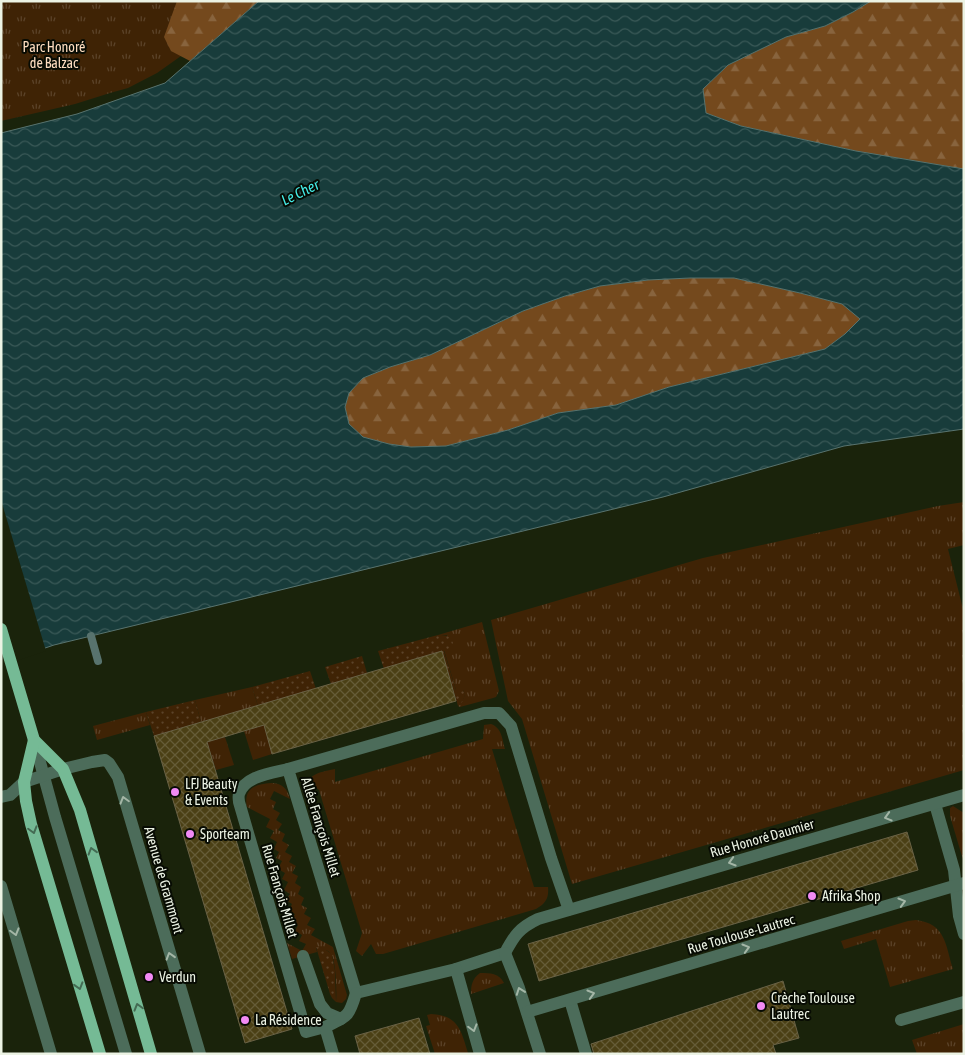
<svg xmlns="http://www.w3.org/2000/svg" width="965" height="1055" viewBox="0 0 965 1055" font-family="'Asap Condensed',sans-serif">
  <defs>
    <pattern id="grass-tufts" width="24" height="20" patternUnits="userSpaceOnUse" patternTransform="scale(1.25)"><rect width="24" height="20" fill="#3f2305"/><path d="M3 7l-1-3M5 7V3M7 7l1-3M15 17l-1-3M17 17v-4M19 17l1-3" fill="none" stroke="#5b4329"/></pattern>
    <pattern id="forest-firs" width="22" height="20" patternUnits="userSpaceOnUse" patternTransform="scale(1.25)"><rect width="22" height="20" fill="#74491d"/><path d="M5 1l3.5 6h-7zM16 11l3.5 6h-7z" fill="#88643e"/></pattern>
    <pattern id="garden-dots" width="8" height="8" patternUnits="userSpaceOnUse" patternTransform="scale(1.25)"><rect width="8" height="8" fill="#3f2305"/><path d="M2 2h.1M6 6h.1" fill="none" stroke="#5b4329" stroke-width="1.8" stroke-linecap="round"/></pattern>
    <pattern id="water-waves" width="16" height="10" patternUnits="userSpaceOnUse" patternTransform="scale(1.25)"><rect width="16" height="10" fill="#183c3b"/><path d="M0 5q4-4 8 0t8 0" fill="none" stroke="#3a5957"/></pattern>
    <pattern id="building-cross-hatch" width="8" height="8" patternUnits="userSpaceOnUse" patternTransform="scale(1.25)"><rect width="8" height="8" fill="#4b4015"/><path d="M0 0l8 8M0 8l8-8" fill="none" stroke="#655c37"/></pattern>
  </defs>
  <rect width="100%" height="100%" fill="#1a230b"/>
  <!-- grass -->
  <g fill="url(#grass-tufts)">
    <polygon points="1,1 224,1 181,56 157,73 128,88 110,93 75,104 1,121"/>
    <polygon points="964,502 964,545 948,549 964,613 964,770 572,884 522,719 508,701 491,620 703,558 938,506"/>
    <path d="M482,622l17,69 -3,6 -3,1 -33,9 -2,-1c4,-5 9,-10 5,-16h-7l-12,-40 3,-15h-9z"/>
    <polygon points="252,687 258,706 201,722 195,700"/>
    <polygon points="146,712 150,725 97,740 93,726"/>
    <path d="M491,724c11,4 11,15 14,25h-13l42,138h14c1,11 -2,16 -12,22l-153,45h-7l-5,-10 -9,12 -6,-5 6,-18 -43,-143 -7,-6 -4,9c-5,-19 13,-21 27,-24v13l148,-43 1,-14z"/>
    <polygon points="264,725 272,754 253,760 244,731"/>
    <polygon points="225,737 234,765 216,770 207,742"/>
    <path d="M271,783c11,0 16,5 19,16l-16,-8 -4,8 6,3 -3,7 7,4 -4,7 6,4 -4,6 7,4 -3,7 7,4 -4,7 7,4 -3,6 7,4 -4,7 6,3 -3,7 6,4 -3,7 6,4 -3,7 6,3 -3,6 7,4 -4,7 8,4 -4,6 22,12 14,48 -1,4 -4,4 -6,-1c1,-10 0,-42 -5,-48 -3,-5 -10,-5 -15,-6l1,4 -25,7 -5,-16 15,8 4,-7 -7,-3 3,-6 -7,-4 3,-6 -7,-4 4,-7 -6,-3 3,-7 -6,-4 4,-6 -6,-4 4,-8 -6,-3 3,-6 -7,-4 4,-8 -6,-3 3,-6 -5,-3 3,-7 -7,-4 4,-7 -8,-4 4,-8 -23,-12c-4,-18 8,-23 24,-24z"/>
    <polygon points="953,806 964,813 964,863 950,816 950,808"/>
    <path d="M916,920c30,4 29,24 37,49l-63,18 -14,-48 -32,10 -3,-8 67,-20z"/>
    <path d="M480,973c10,0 19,0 24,10l-33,11c0,-9 1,-15 9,-21z"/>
    <path d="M431,1014c27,1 30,16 37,39l-33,1 -9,-28 4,-1 -3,-10z"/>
    <polygon points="964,1024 964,1054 917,1054 912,1040"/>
  </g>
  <!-- forest -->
  <g fill="url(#forest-firs)">
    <polygon points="177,1 259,1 190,61 171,51 164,37"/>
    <polygon points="871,1 964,1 964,169 856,151 741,126 706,113 703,89 728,65 786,37 825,26 853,12"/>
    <polygon points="690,278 734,278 800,293 842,304 861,319 845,334 825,349 669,387 616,405 558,413 508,430 446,446 411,447 389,444 363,437 349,424 345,407 349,393 363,378 390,367 430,355 523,311 565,296 600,286 648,280"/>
  </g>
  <!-- garden -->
  <g fill="url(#garden-dots)">
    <path d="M438,635c8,0 12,0 15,8l-3,5 -6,3 12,39h7l2,4 -2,7 -5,5 -16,-55 -58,18 -6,-18z"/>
    <polygon points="362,656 367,673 331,684 325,667"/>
    <polygon points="310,671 316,689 258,706 252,687"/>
    <polygon points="195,700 201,722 154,736 146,712"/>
    <polygon points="316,947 323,948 332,954 335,971 336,1002 332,998 330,994"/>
  </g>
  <!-- water -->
  <path fill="url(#water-waves)" stroke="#58736e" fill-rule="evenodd" d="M259,1h612l-18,11 -28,14 -39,11 -58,28 -25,24 3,24 35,13 115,25 108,18v260l-120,17 -181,51 -609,148 -53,18v-530l76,-19 88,-31zM690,278h44l66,15 42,11 18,15 -15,15 -20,15 -156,38 -53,18 -58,8 -50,17 -62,16 -35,1 -22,-3 -26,-7 -14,-13 -4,-17 4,-14 14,-15 27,-11 40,-12 93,-44 42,-15 35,-10 48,-6z"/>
  <!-- pier -->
  <polygon fill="#1a230b" points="1,500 46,651 1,666"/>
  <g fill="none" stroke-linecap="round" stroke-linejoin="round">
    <!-- stream -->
    <polyline stroke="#58736e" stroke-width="8" points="91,636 98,661"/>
  </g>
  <!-- building -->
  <g fill="url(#building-cross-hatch)" stroke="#6a6246">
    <polygon points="442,651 456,701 272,754 264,725 207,742 292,1029 245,1043 154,736"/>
    <polygon points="907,832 918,870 539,981 528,944"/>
    <polygon points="783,981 799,1038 773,1045 776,1054 594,1054 591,1044"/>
    <polygon points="419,1018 430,1054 360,1054 355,1036"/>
  </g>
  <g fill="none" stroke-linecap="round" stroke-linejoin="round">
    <!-- minor -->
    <g stroke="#4c6c5a" stroke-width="12">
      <polyline points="34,740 55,817 126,1054"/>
      <path d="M288,769c-16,4 -44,7 -49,25 -1,3 0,6 0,8l67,230 19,-5"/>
      <polyline points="1,797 10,795 24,782 63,769 92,762 105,760 109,763 118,777 200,1054"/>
      <polyline points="935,804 954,870 959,916 964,934"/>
      <polyline points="1,886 51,1054"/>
      <path d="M569,910l-18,-52 -40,-132 -12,-13h-15l-196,56 68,224 100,-24 49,-16c9,-17 14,-25 33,-34l426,-124"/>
      <polyline points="505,953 519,988 540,1054"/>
      <polyline points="303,956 320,1004 327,1013 341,1019"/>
      <polyline points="456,969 480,1054"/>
      <polyline points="570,1000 586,1054"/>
      <polyline points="527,1012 964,883"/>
      <polyline points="901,1020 964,1002"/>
      <path d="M333,1054l-8,-27c23,-11 24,-10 31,-34"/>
    </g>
    <!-- major -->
    <g stroke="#75ba95" stroke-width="12">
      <polyline points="1,629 34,740 63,769 80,810 151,1054"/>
      <polyline points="34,740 24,782 26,801 31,824 100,1054"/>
    </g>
  </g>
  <!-- one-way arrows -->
  <defs><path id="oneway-chevron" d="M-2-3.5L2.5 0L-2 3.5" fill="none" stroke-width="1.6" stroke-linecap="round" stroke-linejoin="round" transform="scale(1.25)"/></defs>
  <g stroke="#a4b6a6">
    <use href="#oneway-chevron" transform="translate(124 800) rotate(-106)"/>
    <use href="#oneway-chevron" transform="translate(888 817) rotate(164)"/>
    <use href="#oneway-chevron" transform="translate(732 862) rotate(164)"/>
    <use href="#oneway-chevron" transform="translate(902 902) rotate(-16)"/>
    <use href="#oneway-chevron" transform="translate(15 932) rotate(74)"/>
    <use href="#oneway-chevron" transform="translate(746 948) rotate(-16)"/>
    <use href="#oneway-chevron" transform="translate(170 956) rotate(-107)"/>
    <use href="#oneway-chevron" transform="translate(520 991) rotate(-110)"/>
    <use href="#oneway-chevron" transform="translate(591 994) rotate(-16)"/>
    <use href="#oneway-chevron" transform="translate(473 1028) rotate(74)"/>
  </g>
  <g stroke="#446b53">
    <use href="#oneway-chevron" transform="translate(33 830) rotate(74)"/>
    <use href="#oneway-chevron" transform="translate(92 851) rotate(-107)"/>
    <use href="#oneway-chevron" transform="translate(79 986) rotate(73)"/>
    <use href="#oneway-chevron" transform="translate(138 1007) rotate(-106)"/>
  </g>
  <!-- markers -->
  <g fill="#f18af4" stroke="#070b03" stroke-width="2">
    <circle cx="175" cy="792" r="5"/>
    <circle cx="190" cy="834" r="5"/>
    <circle cx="812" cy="896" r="5"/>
    <circle cx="149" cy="977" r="5"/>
    <circle cx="761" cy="1006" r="5"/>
    <circle cx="245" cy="1020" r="5"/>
  </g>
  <g text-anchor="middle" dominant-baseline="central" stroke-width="4" stroke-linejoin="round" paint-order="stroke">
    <!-- park labels -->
    <g font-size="14" fill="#feddc0" stroke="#070b03">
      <text x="54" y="47">Parc Honoré<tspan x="54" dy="16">de Balzac</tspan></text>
    </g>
    <!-- poi labels -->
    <g font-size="14" fill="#ecf3e4" stroke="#070b03" text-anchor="start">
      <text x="185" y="784">LFJ Beauty<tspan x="185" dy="16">&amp; Events</tspan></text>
      <text x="200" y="834">Sporteam</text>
      <text x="822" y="896">Afrika Shop</text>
      <text x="159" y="977">Verdun</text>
      <text x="771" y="998">Crèche Toulouse<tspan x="771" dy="16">Lautrec</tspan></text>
      <text x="255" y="1020">La Résidence</text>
    </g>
    <!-- street labels -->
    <g font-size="14" fill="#ecf3e4" stroke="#070b03">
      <text transform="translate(321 827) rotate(73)">Allée François Millet</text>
      <text transform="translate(762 838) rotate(-16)">Rue Honoré Daumier</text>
      <text transform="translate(164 880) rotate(74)">Avenue de Grammont</text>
      <text transform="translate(280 891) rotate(74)">Rue François Millet</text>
      <text transform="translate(741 934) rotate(-16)">Rue Toulouse-Lautrec</text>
    </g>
    <!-- water labels -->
    <g font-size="15" font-style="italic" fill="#44ede8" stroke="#070b03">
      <text transform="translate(300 192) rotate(-26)">Le Cher</text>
    </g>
  </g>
  <!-- border -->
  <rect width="965" height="1055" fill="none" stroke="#ecf3e4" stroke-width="5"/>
</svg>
